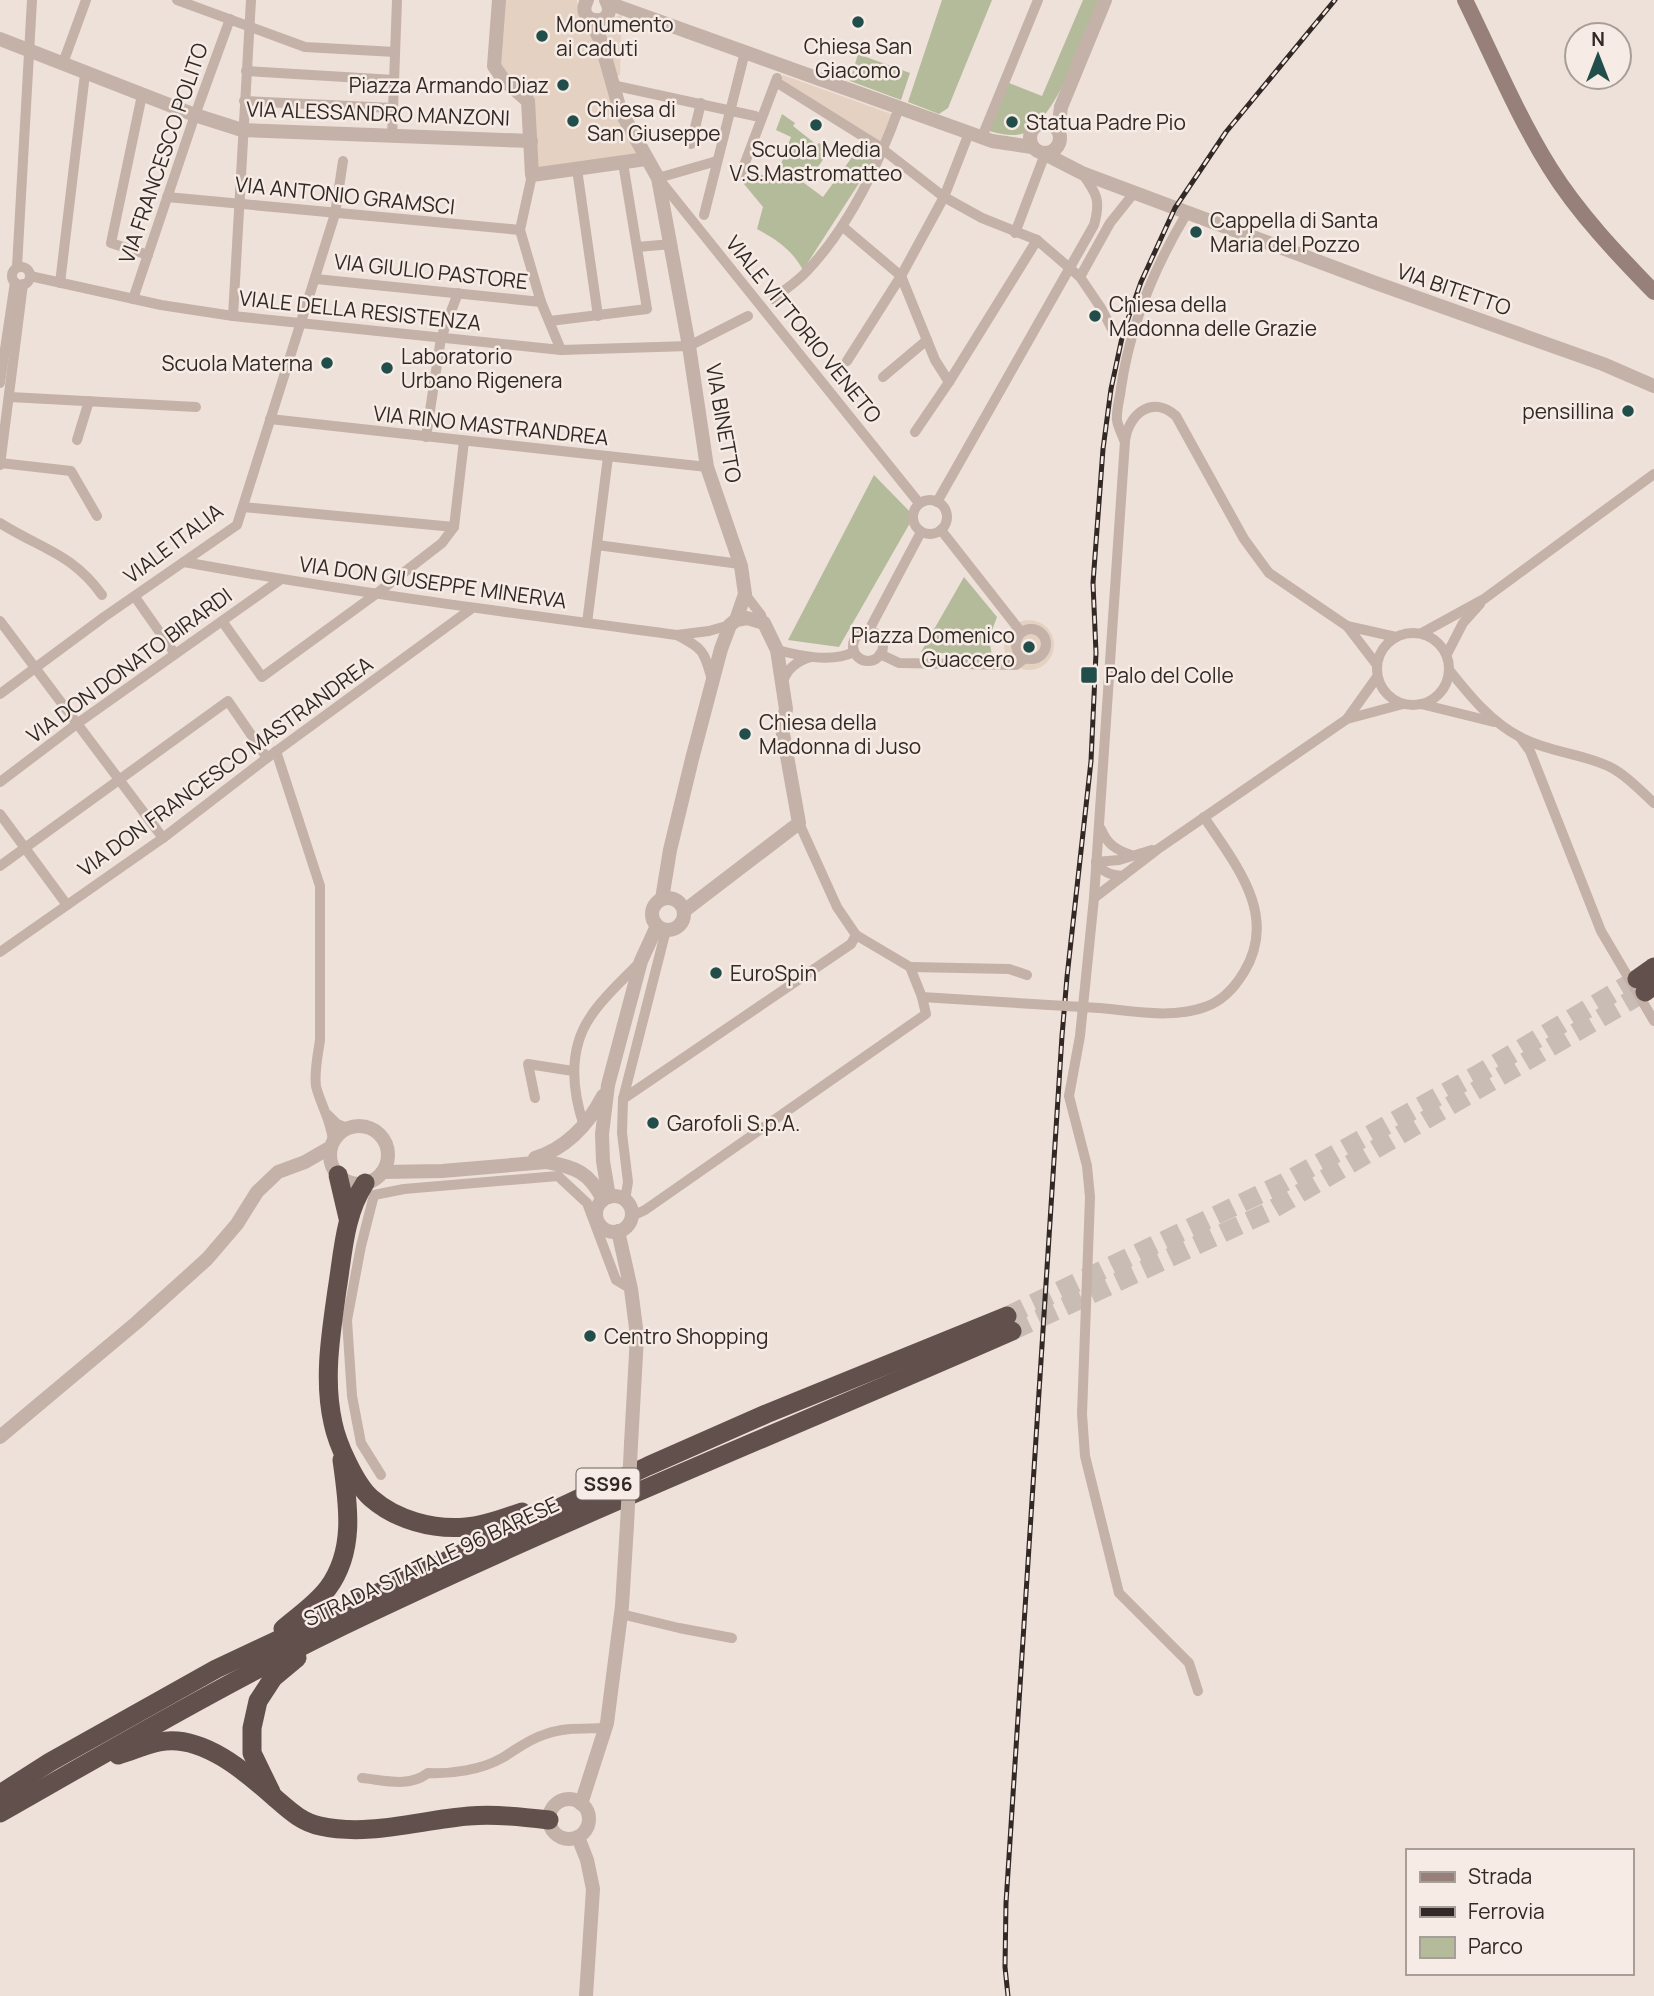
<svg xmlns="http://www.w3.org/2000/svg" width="1654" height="1996" viewBox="0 0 1654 1996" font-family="Manrope,sans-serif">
  <rect width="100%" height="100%" fill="#eee1d9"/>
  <!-- green -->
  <g fill="#b4bb9b">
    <polygon points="942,0 992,0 948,108 939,114 908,102"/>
    <path d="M1083,0h16c-14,33 -41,116 -73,132 -11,6 -25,2 -37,-1l20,-48 33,13z"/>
    <polygon points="858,54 910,73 901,100 850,81"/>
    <path d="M782,114l13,9 -2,3 24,19 2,-2 5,4 -4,5 5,5 -10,14 -7,-4 -8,13 23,17 35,-48 16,11 -71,110c-11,-20 -26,-30 -46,-41l6,-22 -19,-23 3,-14 28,10 16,-43 -15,-7z"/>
    <polygon points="874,475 914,516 839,647 788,640"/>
    <polygon points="964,577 997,617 989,638 992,656 921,652"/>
  </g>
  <!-- plaza -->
  <g fill="#e4d1c2">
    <polygon points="503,0 577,0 579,13 591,28 641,154 537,171 532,99 503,72 500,65"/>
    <polygon points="622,14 620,75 615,76 604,32 607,24 613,18"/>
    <polygon points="783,75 897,116 886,146 780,80"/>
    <circle cx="1029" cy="645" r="25"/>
  </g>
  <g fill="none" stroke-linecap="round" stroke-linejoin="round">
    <!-- trunk-tunnel -->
    <g stroke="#c8bcb5" stroke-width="19" stroke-dasharray="19 10" stroke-linecap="butt">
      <polyline points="1007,1316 1283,1183 1480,1073 1637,979"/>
      <polyline points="1012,1331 1266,1213 1645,992"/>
    </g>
    <!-- minor -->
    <g stroke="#c4b1a7" stroke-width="10">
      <polyline points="177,0 305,47 395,52"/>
      <polyline points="63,63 86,0"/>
      <polyline points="246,71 394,80"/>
      <polyline points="776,82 877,145 944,197 982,218 1037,240 1080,277 1101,308 1112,329"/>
      <polyline points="612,85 755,116"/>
      <polyline points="142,95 111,243 148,255"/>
      <polyline points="244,101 393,108"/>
      <polyline points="392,137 397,0"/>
      <polyline points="982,137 1038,0"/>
      <polyline points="691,144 701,103"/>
      <polyline points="717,161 658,178 919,503"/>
      <polyline points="577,169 598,316"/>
      <polyline points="532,175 520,230 541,302 561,350"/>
      <polyline points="740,176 777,78"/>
      <polyline points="167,197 520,230"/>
      <polyline points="704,215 745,52"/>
      <polyline points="842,226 901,276 935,360 949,382"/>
      <polyline points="1015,233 1045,154"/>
      <polyline points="637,247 672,244"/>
      <polyline points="17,267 32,0"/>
      <circle cx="21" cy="276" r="9"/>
      <polyline points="30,276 161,305 233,316 561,350 689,346 748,316"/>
      <polyline points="1080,277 1110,223 1134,193"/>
      <polyline points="316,279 541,302"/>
      <polyline points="60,283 85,74"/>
      <polyline points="133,299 195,115 230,19"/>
      <path d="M773,299c11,-9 24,-17 33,-27 43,-45 72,-106 93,-164"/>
      <polyline points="233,316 251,0"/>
      <polyline points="550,321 647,309 623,163"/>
      <polyline points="847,361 901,276 944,197 969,133"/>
      <polyline points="883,377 927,340"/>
      <polyline points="0,383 15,282"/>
      <polyline points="10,397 196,407"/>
      <polyline points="270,419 707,467"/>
      <polyline points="915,432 949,382 1037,240"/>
      <polyline points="426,437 441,338 458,293"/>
      <polyline points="77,440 89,401"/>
      <path d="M1124,440c-2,-6 -6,-13 -7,-20 -1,-10 3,-22 4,-32 9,-62 34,-122 66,-175"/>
      <polyline points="0,463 71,471 97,516"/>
      <polyline points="0,465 23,284"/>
      <circle cx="930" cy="517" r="17"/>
      <path d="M937,502l157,-277c7,-25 3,-31 -12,-52"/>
      <polyline points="243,507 454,527"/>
      <path d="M0,523c41,26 72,30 102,72"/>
      <polyline points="941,530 1021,632"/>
      <polyline points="597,545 740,564"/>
      <path d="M184,562c164,30 328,51 493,73l32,-4 21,-6"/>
      <polyline points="745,594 761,615 764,623"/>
      <polyline points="135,597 175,654"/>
      <polyline points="0,621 163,838"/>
      <polyline points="222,621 262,677 376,594 442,543 454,527 464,441"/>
      <polyline points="587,623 608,457"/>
      <polyline points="1347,626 1377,665"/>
      <circle cx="1031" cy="644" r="15"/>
      <circle cx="868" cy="646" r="15"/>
      <polyline points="868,632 921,532"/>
      <circle cx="1413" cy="669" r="36"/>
      <polyline points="1422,633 1484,599 1654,474"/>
      <path d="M677,635c27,14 27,16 35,45"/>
      <path d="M777,650c24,6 54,13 77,2"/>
      <polyline points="880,654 899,663 1016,665 1025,658"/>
      <polyline points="1447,654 1463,623 1480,604"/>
      <path d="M1450,671c20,25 41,51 70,66 28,15 60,16 88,29 17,8 32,24 46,37"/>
      <path d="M783,682c4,-14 14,-21 28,-25"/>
      <polyline points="0,694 104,617 237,525 335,214 343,161"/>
      <polyline points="1421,704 1494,722"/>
      <polyline points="1347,719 1403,704"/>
      <polyline points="1520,737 1530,751 1601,931 1654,1021"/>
      <path d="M276,751l44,135v154c-2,15 -6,31 -4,46 4,18 15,33 17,55"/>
      <polyline points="0,782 78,723 280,580"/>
      <polyline points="0,814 67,905"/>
      <path d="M1101,829c6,15 15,21 30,26"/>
      <polyline points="1096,862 1119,860 1152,850"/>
      <path d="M1096,862c8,11 14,13 27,14"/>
      <polyline points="0,866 228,701 267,758"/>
      <polyline points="1094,898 1158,849 1347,719 1377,677"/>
      <polyline points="0,952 163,838 267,758 471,609"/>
      <polyline points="910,967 1009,969 1027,975"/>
      <polyline points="922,997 1049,1005"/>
      <path d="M1099,1008c34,3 73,11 106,-1 18,-6 30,-20 39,-35 35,-57 -9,-108 -40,-155"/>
      <polyline points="535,1098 528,1064 573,1071"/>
      <polyline points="623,1099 851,944 856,935"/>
      <polyline points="328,1115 337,1124 347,1128"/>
      <path d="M584,1126c-12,-36 -16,-77 7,-110 12,-19 32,-36 48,-53"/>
      <polyline points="625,1200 628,1182 622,1133 623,1099 666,930"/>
      <polyline points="632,1216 645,1210 926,1014 922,997 910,967 856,935 837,907 799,823"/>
      <polyline points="381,1475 361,1443 352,1396 347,1320 361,1246 374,1195 404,1189 558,1176 587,1203 616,1280 631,1289"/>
      <polyline points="621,1614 679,1628 732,1638"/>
      <path d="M1198,1691l-9,-28 -70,-70 -34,-137 -3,-42 8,-217 -3,-31 -18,-70 11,-60 14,-138 31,-457c3,-26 27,-47 51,-25l68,123 25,34 78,53 49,11"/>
      <path d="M362,1778c22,2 47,10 66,-5 24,1 53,-3 74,-15 15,-9 27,-19 44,-24 19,-7 40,-5 60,-6"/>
    </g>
    <!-- tertiary -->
    <g stroke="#c4b1a7" stroke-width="14">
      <polyline points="499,0 494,66 503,79 528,101 532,175 646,159"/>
      <path d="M587,0c-14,27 34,27 19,0"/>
      <polyline points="608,3 992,141 1032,147"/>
      <polyline points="589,19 600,39 620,110 658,178 689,346 707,467 741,566 745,594 736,620 730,625 721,649 692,759 670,850 662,899"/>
      <polyline points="0,39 195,115 242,130 531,141"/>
      <circle cx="1045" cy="138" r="15"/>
      <polyline points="1058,130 1061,107 1105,0"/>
      <polyline points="1045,154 1082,173 1373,282 1603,364 1654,386"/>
      <circle cx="668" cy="914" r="16"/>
      <polyline points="684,911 799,823 782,728 786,709 777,650 764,623 747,618 736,620"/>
      <circle cx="359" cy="1155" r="29"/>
      <path d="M535,1158c32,-10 53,-33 68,-62"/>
      <path d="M383,1172l59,-1 105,-9c29,5 43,11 56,38"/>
      <circle cx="614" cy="1214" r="18"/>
      <polyline points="609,1197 603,1161 602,1134 608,1085 641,961 657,926"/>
      <polyline points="618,1231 631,1289 637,1336 631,1444"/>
      <polyline points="0,1437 136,1323 207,1259 237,1224 257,1192 278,1172 305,1162 331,1147"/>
      <circle cx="569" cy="1819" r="20"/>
      <polyline points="581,1804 607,1723 622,1606 627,1525"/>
      <polyline points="578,1837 587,1860 593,1889 586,1996"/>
    </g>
    <!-- secondary -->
    <path stroke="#978079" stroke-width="16" d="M1465,0c28,57 52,115 85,168 28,45 67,86 104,124"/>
    <!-- trunk -->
    <g stroke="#62504c" stroke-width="19">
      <polyline points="1637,979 1654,967"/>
      <polyline points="1645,992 1654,985"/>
      <polyline points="338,1175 348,1218"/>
      <path d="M365,1183c-21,32 -22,71 -28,107 -6,43 -14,89 -4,133 4,20 22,61 38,75 25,22 62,32 95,29 19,-1 38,-9 56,-15"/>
      <path d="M283,1629c15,-13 33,-25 45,-41 28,-38 20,-85 14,-128"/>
      <path d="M118,1755c14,-4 27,-10 41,-13 42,-9 87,30 116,56 14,12 26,24 45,28 49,11 100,-6 149,-10 27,-2 54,1 80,4"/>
      <polyline points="271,1792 252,1753 252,1728 258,1701 273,1678 297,1658"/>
      <polyline points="0,1794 50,1762 216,1669 648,1466 766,1414 1007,1316"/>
      <path d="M0,1813c123,-70 244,-141 372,-201 210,-100 426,-187 640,-281"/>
    </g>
    <!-- rail casing -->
    <g stroke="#322926" stroke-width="5">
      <polyline id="rail" points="1008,1996 1005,1967 1006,1903 1062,1036 1067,977 1091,761 1096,653 1093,583 1103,449 1111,389 1123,333 1141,282 1175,208 1226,132 1335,0"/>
    </g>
    <!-- rail -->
    <use href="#rail" stroke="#f6ece5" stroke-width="2.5" stroke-dasharray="8" stroke-linecap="butt"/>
    <!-- minor-bridge -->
    <polyline stroke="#c4b1a7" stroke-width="10" points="1049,1005 1099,1008"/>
    <!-- tertiary-bridge -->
    <polyline stroke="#c4b1a7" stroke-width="14" points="627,1525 631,1444"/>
  </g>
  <!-- markers -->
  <g fill="#214e4b" stroke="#f6ece5" stroke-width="2.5">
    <circle cx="858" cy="22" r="7"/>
    <circle cx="542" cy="36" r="7"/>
    <circle cx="563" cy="85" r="7"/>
    <circle cx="573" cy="121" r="7"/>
    <circle cx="1012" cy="122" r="7"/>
    <circle cx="816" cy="125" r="7"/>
    <circle cx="1196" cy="232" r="7"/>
    <circle cx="1095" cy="316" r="7"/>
    <circle cx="327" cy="363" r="7"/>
    <circle cx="387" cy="368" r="7"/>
    <circle cx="1628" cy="411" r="7"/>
    <circle cx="1029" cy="647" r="7"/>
    <rect x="1080" y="666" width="18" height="18" rx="3.5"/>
    <circle cx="745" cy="734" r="7"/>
    <circle cx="716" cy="973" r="7"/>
    <circle cx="653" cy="1123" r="7"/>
    <circle cx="590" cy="1336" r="7"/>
  </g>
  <g text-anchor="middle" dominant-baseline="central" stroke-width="5" stroke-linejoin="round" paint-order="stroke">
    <!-- shield labels -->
    <rect fill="#f6ece5" stroke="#6d645f" stroke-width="2" x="576.5" y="1468.5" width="63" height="31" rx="5"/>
    <g font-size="19" font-weight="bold" fill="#322926">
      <text x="608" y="1484">SS96</text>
    </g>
    <!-- poi labels -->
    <g font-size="21" fill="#322926" stroke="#f6ece5" text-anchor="start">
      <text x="556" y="24">Monumento<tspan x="556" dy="24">ai caduti</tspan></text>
      <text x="858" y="46" text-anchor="middle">Chiesa San<tspan x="858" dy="24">Giacomo</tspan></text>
      <text x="549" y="85" text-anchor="end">Piazza Armando Diaz</text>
      <text x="587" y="109">Chiesa di<tspan x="587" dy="24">San Giuseppe</tspan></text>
      <text x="1026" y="122">Statua Padre Pio</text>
      <text x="816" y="149" text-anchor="middle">Scuola Media<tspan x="816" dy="24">V.S.Mastromatteo</tspan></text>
      <text x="1210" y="220">Cappella di Santa<tspan x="1210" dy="24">Maria del Pozzo</tspan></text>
      <text x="1109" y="304">Chiesa della<tspan x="1109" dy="24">Madonna delle Grazie</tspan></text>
      <text x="401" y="356">Laboratorio<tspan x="401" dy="24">Urbano Rigenera</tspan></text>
      <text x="313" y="363" text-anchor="end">Scuola Materna</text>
      <text x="1614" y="411" text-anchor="end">pensillina</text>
      <text x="1015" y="635" text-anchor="end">Piazza Domenico<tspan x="1015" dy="24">Guaccero</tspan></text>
      <text x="1105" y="675">Palo del Colle</text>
      <text x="759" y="722">Chiesa della<tspan x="759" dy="24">Madonna di Juso</tspan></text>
      <text x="730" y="973">EuroSpin</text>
      <text x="667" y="1123">Garofoli S.p.A.</text>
      <text x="604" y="1336">Centro Shopping</text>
    </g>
    <!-- street labels -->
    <g font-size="21" fill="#322926" stroke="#f6ece5">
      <text transform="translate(378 113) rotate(2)">VIA ALESSANDRO MANZONI</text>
      <text transform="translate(163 153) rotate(-71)">VIA FRANCESCO POLITO</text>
      <text transform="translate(345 195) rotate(6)">VIA ANTONIO GRAMSCI</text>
      <text transform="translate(431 271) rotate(6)">VIA GIULIO PASTORE</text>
      <text transform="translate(1454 289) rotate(19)">VIA BITETTO</text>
      <text transform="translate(360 310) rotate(6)">VIALE DELLA RESISTENZA</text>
      <text transform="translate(804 329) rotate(51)">VIALE VITTORIO VENETO</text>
      <text transform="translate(724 423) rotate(80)">VIA BINETTO</text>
      <text transform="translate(491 425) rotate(6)">VIA RINO MASTRANDREA</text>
      <text transform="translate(173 543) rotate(-37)">VIALE ITALIA</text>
      <text transform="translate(433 582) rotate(8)">VIA DON GIUSEPPE MINERVA</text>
      <text transform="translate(129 665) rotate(-36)">VIA DON DONATO BIRARDI</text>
      <text transform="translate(225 766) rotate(-36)">VIA DON FRANCESCO MASTRANDREA</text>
      <text transform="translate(431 1561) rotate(-25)">STRADA STATALE 96 BARESE</text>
    </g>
  </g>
  <!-- legend -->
  <rect x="1406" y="1849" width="228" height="126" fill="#f6ece5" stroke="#a89e99" stroke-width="2"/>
  <rect x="1420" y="1872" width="35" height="10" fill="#978079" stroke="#a89e99" stroke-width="2"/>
  <text x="1468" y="1884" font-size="21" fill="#322926">Strada</text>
  <rect x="1420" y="1907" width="35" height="10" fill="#322926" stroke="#a89e99" stroke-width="2"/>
  <text x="1468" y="1919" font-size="21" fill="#322926">Ferrovia</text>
  <rect x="1420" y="1937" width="35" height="21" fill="#b4bb9b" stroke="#a89e99" stroke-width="2"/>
  <text x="1468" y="1954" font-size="21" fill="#322926">Parco</text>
  <!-- north arrow -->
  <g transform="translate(1598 56)"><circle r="33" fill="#f6ece5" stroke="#a89e99" stroke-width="2"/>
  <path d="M0-5L12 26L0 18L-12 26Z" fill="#214e4b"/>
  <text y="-10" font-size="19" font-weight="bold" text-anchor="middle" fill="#322926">N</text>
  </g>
</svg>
